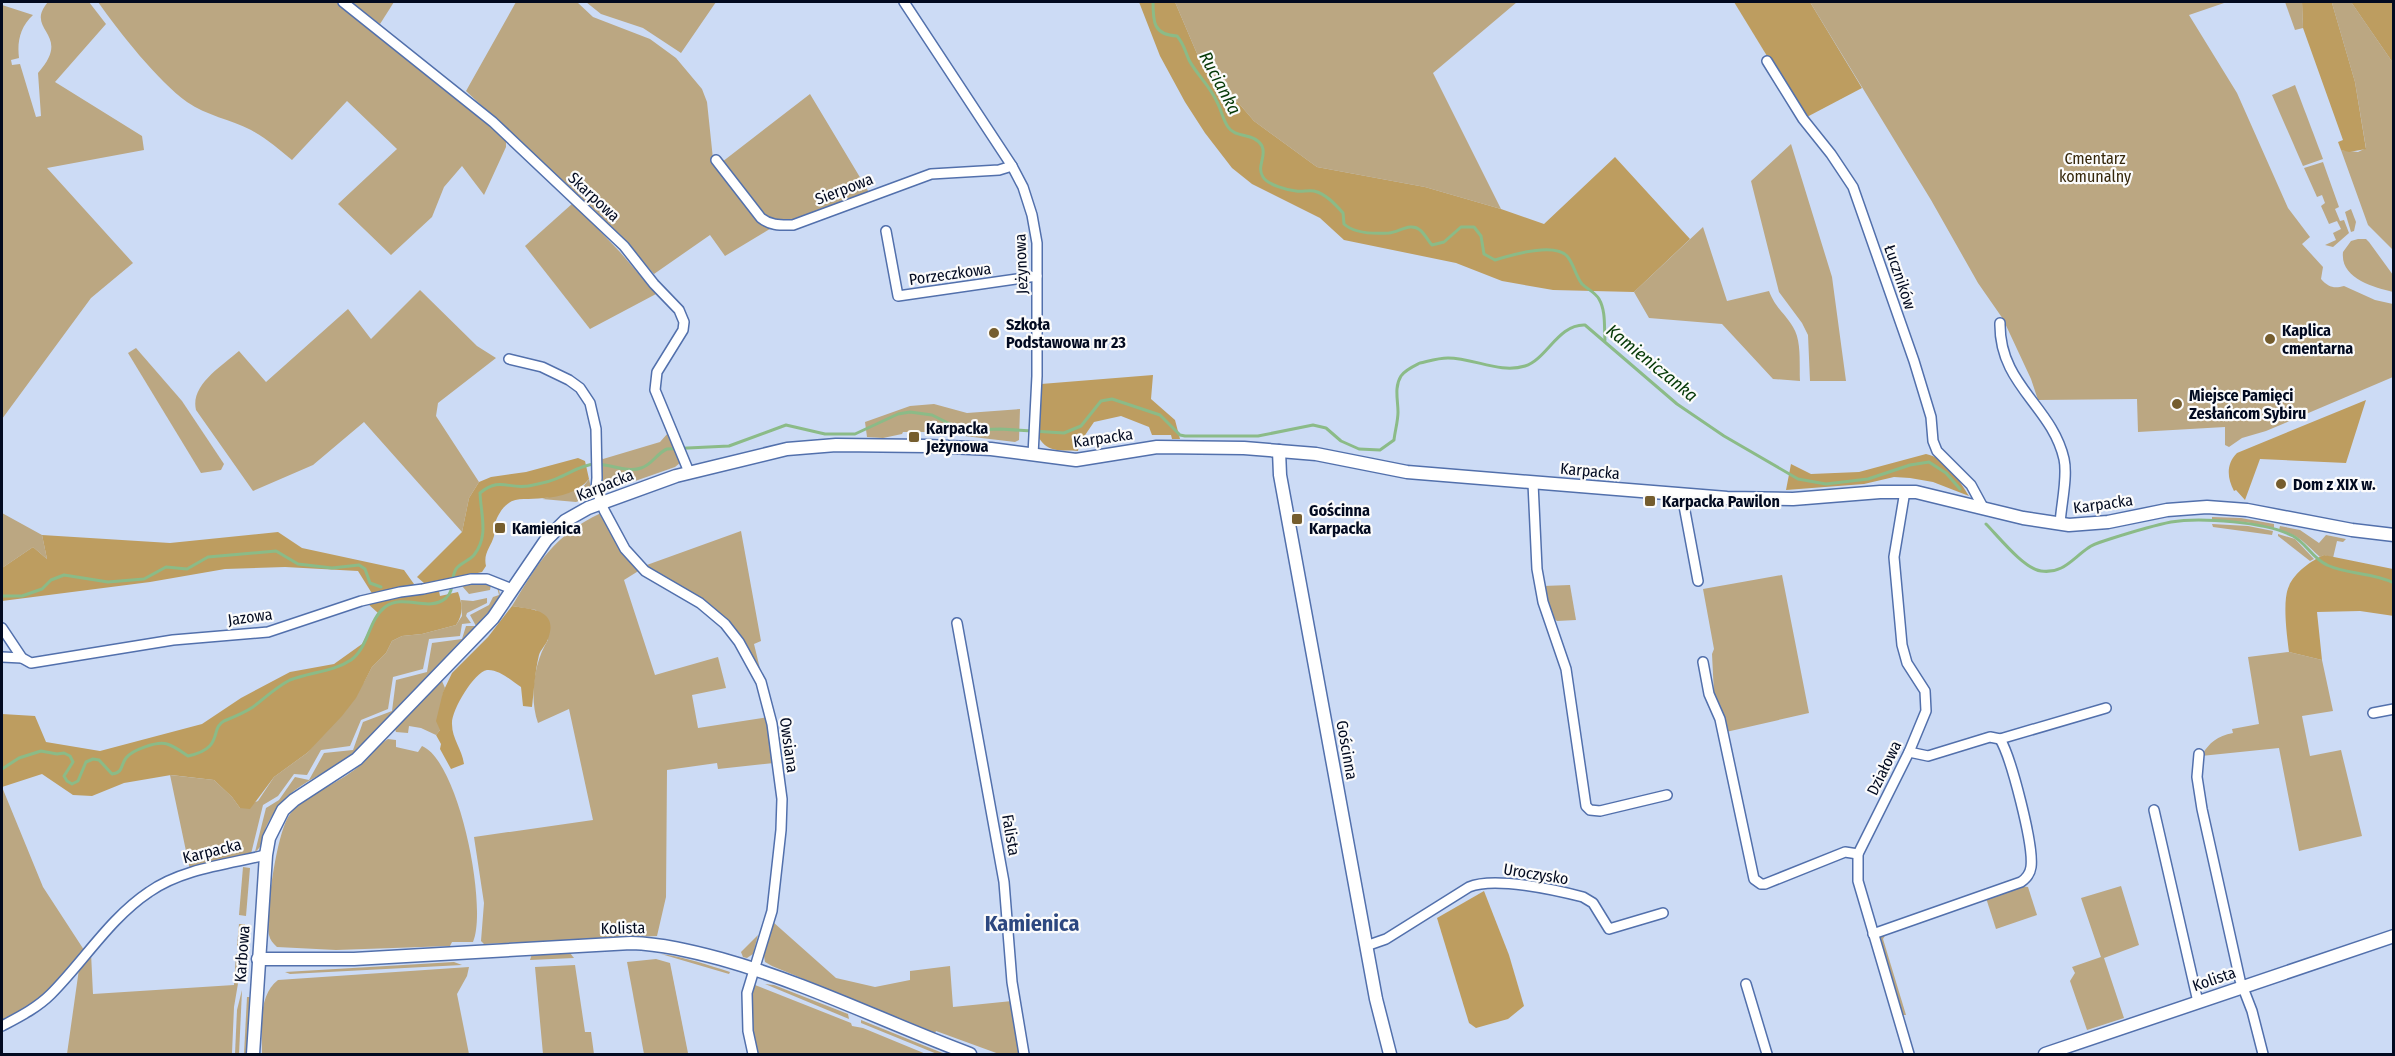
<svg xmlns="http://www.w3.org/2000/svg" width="2395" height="1056" viewBox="0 0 2395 1056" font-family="'Fira Sans Condensed',sans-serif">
  <rect width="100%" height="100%" fill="#ccdbf5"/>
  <!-- green -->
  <g fill="#bba782">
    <path d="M48,2h41l17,22 -51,58 87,54 2,14 -97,18 86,95 -42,35 -89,121v-414l31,10c-13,12 -16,27 -14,43l-8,2 1,5 8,-1 16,53 5,-1 -3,-43c36,-40 -15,-42 10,-71z"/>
    <path d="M98,2h239l120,94 44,39 5,7v5l-22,48 -22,-29 -18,21 -12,30 -41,38 -53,-51 59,-55 -50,-48 -55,59c-13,-11 -26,-22 -41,-30 -21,-11 -44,-14 -64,-28 -29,-21 -68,-70 -89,-100z"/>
    <polygon points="350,2 394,2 380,24"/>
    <polygon points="516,2 577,2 593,17 650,39 676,58 702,89 707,102 713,159 773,227 725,256 710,235 654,274 623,238 466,91"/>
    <polygon points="586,2 716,2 681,53 643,28 601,14"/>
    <polygon points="1175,2 1517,2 1433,73 1501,209 1425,187 1317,167 1254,121 1198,56"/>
    <path d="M1810,2h417l-38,13 48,78 51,115 22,29 -8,7 21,23 -2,12c7,8 13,10 23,7l31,14 18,4v73l-127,54 -24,7 -13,9 -4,-2v-18l-87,5 -1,-33 -99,1 -7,-21 -28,-60 -25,-36 -47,-83z"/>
    <polygon points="2285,2 2302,2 2303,28 2295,30"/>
    <polygon points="2337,2 2351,2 2393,63 2393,250 2368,225 2341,150 2358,152 2366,148 2355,82 2332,3"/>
    <polygon points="2295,85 2323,159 2303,166 2272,95"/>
    <path d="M810,94l60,100c-25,9 -83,39 -105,23 -12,-8 -33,-42 -43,-55z"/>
    <polygon points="1791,144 1832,277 1846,381 1810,381 1808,335 1802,323 1779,292 1751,181"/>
    <polygon points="2323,162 2339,207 2335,209 2340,221 2344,220 2349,233 2333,247 2325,245 2336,240 2333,233 2341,229 2337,221 2329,224 2321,206 2325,203 2322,195 2317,197 2304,168"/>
    <polygon points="573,203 620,252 656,294 590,329 525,246"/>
    <polygon points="2351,209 2356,222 2354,231 2351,232 2345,212"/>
    <path d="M1703,227l24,74 42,-10c7,18 15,21 24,36 9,14 6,38 7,54l-27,-2 -51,-55 -73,-6 -15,-26z"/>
    <path d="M2358,239h8l3,3 24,33v17c-19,-5 -53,-13 -50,-40l8,-11z"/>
    <path d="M420,290l57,56 19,12 -58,45 -2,13 43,66 -10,16 -7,34 -98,-110 -51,43 -60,26 -57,-81c-6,-25 26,-44 43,-59l27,31 82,-73 23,30z"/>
    <polygon points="136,348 182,401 224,464 221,470 201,473 128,353"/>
    <polygon points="934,404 967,413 1020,409 1019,440 1015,442 931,432 903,432 902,434 883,438 867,437 865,422 910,406"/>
    <polygon points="668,433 679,457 680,463 675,467 601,493 599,456 603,459 660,442"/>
    <polygon points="589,479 593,496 576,502 542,499 583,487"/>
    <polygon points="2,513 42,535 47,559 33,547 2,568"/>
    <path d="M601,513l39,57 -16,10 31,95 63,-18 8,31 -34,7 6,33 70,-11 6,46 -56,6 -1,-6 -50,7 -1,127 -9,39 -173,8 -3,-3 3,-38 -10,-66 119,-17 -24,-111 -31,14c-9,-25 -4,-61 10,-83l-12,-30 -24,-4c27,-44 41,-70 89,-93z"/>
    <polygon points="2212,517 2241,518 2274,524 2274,528 2246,522 2212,521"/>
    <polygon points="2212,524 2248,526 2273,531 2272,535 2213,527"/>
    <path d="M2280,526l20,4 19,13 7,-8 20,4 -3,3 -6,-1 -4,17 -9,-3 -4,2c-14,-13 -22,-23 -41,-27z"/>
    <polygon points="741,531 761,641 754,644 761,673 739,637 644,566"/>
    <polygon points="2278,534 2295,539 2314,559 2310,561 2278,536"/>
    <polygon points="1782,575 1809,713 1726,732 1721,710 1714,694 1712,654 1714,649 1703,589"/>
    <polygon points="480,583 491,585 490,590 469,594 462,586"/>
    <polygon points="1570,585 1576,620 1557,621 1552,617 1543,586"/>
    <path d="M497,587c8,10 -3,20 -10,28l-132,138c-23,18 -55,28 -74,50 -6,7 -11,16 -15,24 -3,9 -3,20 -11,25l11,-44 13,-8 16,-23 14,3 15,-27 29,-3 10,-28 29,-11 4,-31 31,-8 5,-29 30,-4 4,-13h10l-6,-11 19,-10 4,-8 6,-2z"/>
    <polygon points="487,598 487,603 467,613 466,616 471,623 462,624 460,636 429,639 423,669 393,677 388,709 361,720 350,746 321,750 307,775 294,774 278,796 263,805 251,854 190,870 170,775 214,780 232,797 240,808 258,801 274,777 307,753 364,682 372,667 386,653 392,641 402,636 422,634 456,625 462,616 461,600 473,601"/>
    <path d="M2289,652l33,8 11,51 -31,5 8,40 31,-6 21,86 -63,15 -20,-103 -78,8c9,-14 16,-20 32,-23l-1,-4 27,-5 -11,-67z"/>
    <polygon points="442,681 445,688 443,693 440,730 436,735 421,728 409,726 408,733 396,732 395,729"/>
    <path d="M388,739l8,1v7l22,5 4,-6c37,15 66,161 51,196h-21l-2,4 -114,4 -59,-3c-4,-4 -7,-7 -8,-12 -4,-20 8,-105 21,-121 15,-19 49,-31 68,-47 11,-8 18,-21 30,-28z"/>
    <polygon points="2,787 43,887 84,950 49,992 29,1008 2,1022"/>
    <polygon points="243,867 250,868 246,916 239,915"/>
    <polygon points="2020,886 2028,887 2037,915 1996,929 1986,898"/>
    <polygon points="2121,886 2139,945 2104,958 2124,1018 2087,1030 2070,981 2075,973 2072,967 2101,957 2081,898"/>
    <polygon points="773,922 836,978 875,987 910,980 910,971 950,966 953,1007 1012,1001 1019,1053 999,1054 936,1031 935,1033 772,966 765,962 764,956"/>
    <polygon points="239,924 245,924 244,946 237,946"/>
    <polygon points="1886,934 1883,939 1906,1015 1901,1015 1878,938 1880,935"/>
    <polygon points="758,935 753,954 747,958 743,957 741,952"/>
    <polygon points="91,953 93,994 234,985 236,954 243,954 234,1007 232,1053 67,1054 79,969"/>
    <polygon points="570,953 574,958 530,960 532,954"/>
    <path d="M661,954c24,3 47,11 69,18l-1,2z"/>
    <polygon points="656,959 670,963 688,1053 686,1054 644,1054 627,962"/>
    <polygon points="454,962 462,965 290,974 285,972"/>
    <polygon points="575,965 585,1032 591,1032 594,1054 543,1054 535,967"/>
    <path d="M469,967l-2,9 -10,18 12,60h-207c0,-23 -5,-58 16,-74z"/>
    <polygon points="765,984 774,985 848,1014 849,1019"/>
    <path d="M755,985l96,38 1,3 11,2 63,26h-170c-5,-22 -9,-48 -1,-69z"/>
    <polygon points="242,990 239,1054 235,1054 237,1010"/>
    <polygon points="247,997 250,997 247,1054 244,1054"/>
    <polygon points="861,1020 945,1054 937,1054 861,1023"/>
  </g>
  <!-- forest -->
  <g fill="#bd9d60">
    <polygon points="1139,2 1175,2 1198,56 1254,121 1317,167 1425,187 1501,209 1544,224 1615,157 1690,239 1634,292 1553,290 1502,281 1456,263 1344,240 1320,218 1252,184 1232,168 1205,133 1185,102 1160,56"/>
    <polygon points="1734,2 1810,2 1862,88 1805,118"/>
    <polygon points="2302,2 2337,2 2332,3 2355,82 2366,149 2349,152 2341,150 2338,142 2343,140 2303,28"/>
    <polygon points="2351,2 2393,2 2393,63"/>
    <path d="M1153,375l-2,24 24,21 5,19h-8l-1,-4h-19l-3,-8 -28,-11 -27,6 -15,22 -1,7c-16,-1 -30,2 -39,-13l2,-54z"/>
    <path d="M2366,400l-20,63 -86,-4 -15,41 -9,-10 -2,1c-7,-13 -8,-27 3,-38z"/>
    <path d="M1926,454c20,4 33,26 43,42l-36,-14 -23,-4 -16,-1 -30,7 -78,6 5,-26 20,10 48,-2z"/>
    <path d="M578,458l7,3 4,18c-10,13 -29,18 -45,19 -22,3 -35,-5 -47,20 -3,6 -2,11 -3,18 -3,11 -11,17 -8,30l-4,6 -47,11h-11l-7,-6 45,-45 7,-34 10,-16 12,-5 35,-5z"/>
    <polygon points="278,532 302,548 404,570 414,584 412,587 373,595 358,571 285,567 225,569 150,582 2,601 2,568 33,547 47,559 42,535 170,543"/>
    <path d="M2324,555l69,14 1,47 -34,-5 -43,1 5,48 -33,-8c-2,-16 -7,-52 0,-66 5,-13 23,-26 35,-31z"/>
    <path d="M439,591l1,5 18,-4c4,12 6,21 -2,33l-34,9 -20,2 -10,5 -6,12 -14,14 -16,31 -14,18 -35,37 -33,24 -24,32 -10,-1 -8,-11 -18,-17 -43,-5 -47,8 -32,13 -19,-1 -31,-21 -40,13v-73l33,2 11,26 54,9 102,-27 39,-26 49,-26 44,-8 28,-20 16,-31 -11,-10 32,-7z"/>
    <path d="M512,606c20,3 47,4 36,33 -2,6 -7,10 -9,16 -4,16 -5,35 -7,52l-9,-1 -2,-19c-9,-6 -22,-18 -34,-17 -13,2 -36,41 -35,54 0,15 10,25 12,40l-13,5 -11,-20 1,-5 -5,-9 4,-5 -4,-9 7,-29 9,-19 36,-36z"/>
    <polygon points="1484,891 1509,955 1524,1006 1508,1019 1476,1028 1469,1023 1437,918"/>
  </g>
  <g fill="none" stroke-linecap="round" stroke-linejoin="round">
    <!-- stream -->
    <g stroke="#8bbb87" stroke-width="3">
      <path d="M1153,2c0,19 0,33 24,34 7,8 8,15 12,24 8,15 21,26 28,42 4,7 6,18 11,25 8,12 26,5 34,19 5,11 -6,20 1,31 5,8 24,13 33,14 6,1 12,-1 18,0 12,3 21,13 29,22l1,11c11,10 30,10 45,9 10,-1 22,-11 31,-3 5,4 8,11 12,15l12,-3 17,-15h13l7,9 3,18 11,6c16,-5 59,-18 72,-4 7,8 8,19 15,28 5,5 13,8 17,15 7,12 5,28 6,41"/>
      <path d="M1986,524c12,12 38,45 55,47 22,3 31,-12 47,-23 6,-5 17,-7 25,-10 19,-6 38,-12 58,-16 29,-5 96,0 122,14 13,7 20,23 34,29 21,10 46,7 67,18"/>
      <polyline points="2,596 22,596 42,589 51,580 64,575 108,582 144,579 166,567 187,569 208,557 265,552 276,551 298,564 332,568 359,565 365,569 370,583 381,587"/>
      <path d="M2,769l17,-11 22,-7 16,3 7,-1 6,3 3,6 -9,14 3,5 5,3 6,-3 8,-19 7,-3 6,1 13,14c12,-2 8,-8 14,-16 6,-8 31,-17 41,-14 7,2 15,8 21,12 37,-8 21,-27 36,-35 10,-4 20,-8 29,-14 12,-9 23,-20 37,-27 20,-8 43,-8 61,-20 18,-13 17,-40 34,-53 19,-14 43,6 61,-9 9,-8 4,-19 10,-29 4,-6 13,-8 18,-14 15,-19 7,-39 6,-62 20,-16 27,-4 48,-7 10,-2 23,-4 32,-9 12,-5 21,-12 35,-13 15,0 33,9 46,4 11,-3 16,-15 26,-19l62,-3 57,-21 39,9h30l43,-20 12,-2 22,3 24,12 18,3 26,-1 64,4 17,-7 20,-25 11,-2 48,16 20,20 5,1h73l55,-11 13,3 15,13 18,8 21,1 14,-10c1,-9 4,-19 4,-28 0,-12 -4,-25 3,-36 4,-6 13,-10 19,-13 9,-2 18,-5 28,-5 26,0 52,16 77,8 22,-7 33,-42 60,-41l92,79 47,32 74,43 28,5 42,-5 42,-14 19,-3 17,11 14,16"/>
    </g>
    <!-- street casing -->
    <g stroke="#5270ac" stroke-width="12">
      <g id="street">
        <polyline points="343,2 493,122 624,246 654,284 679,310 684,322 683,330 657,372 655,390 689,472"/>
        <polyline points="904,2 1012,166 1023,187 1032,215 1037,243 1037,376 1033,455"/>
        <polyline points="1767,61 1803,119 1831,154 1853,187 1914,361 1931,417 1933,441 1937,451 1971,485 1984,509"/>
        <path d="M716,160l45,58c10,8 20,7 32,7l138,-51 68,-4 13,-4"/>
        <polyline points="886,231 898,296 1037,276"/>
        <path d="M2000,323c-1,62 52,83 64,136 4,18 -3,46 -4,65"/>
        <polyline points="509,359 542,367 569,380 580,388 590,403 596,429 597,478 596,489 604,510 625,549 645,571 700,603 725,624 739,642 761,682 772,724 782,799 781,830 772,911 747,993 748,1031 753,1054"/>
        <polyline points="1533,483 1537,569 1543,602 1566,669 1586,806 1590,810 1600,811 1667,795"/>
        <polyline points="1905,491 1894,557 1902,645 1907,663 1925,691 1926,711 1909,752 1858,854 1858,881 1909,1054"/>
        <polyline points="1682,495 1698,581"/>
        <polyline points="957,623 1004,882 1012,982 1024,1054"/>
        <polyline points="2,628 22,658 31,663 173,640 268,632 361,601 400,592 423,589 471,579 487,579 512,589"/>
        <polyline points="2,657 22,658"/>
        <polyline points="1703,662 1709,694 1720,719 1754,879 1761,884 1765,884 1845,852 1858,854"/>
        <polyline points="2373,713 2394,709"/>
        <polyline points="1909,752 1928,756 1990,737 2000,739 2106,708"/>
        <polyline points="2199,754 2197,777 2202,809 2240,980 2252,1011 2263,1054"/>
        <polyline points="2154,810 2198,1002"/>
        <path d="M1873,934l148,-52c6,-4 9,-8 10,-15 3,-22 -20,-110 -31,-128"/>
        <path d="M1366,946l20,-7 83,-52c25,-11 87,3 114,10l10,6 16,26 54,-16"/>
        <polyline points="1746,984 1767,1054"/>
        <path d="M2,1026c17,-9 35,-18 49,-32 33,-33 59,-76 98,-102 32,-23 79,-28 117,-37"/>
      </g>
    </g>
    <!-- secondary casing -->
    <g stroke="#5270ac" stroke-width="15">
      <g id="secondary">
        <polyline points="1279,451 1280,475 1376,999 1390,1054"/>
        <path d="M258,959h96l277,-16c31,1 60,8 90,16 86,24 166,64 249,95"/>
        <polyline points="253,1054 266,855 269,838 283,810 294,800 357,759 493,618 546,540 565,521 588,508 676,476 787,449 836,445 928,446 991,449 1076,460 1157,447 1244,448 1316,454 1407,472 1727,498 1793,499 1880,492 1916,492 2023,518 2069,525 2108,522 2167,510 2207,507 2247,510 2352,530 2394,535"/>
        <polyline points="2045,1054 2394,936"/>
      </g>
    </g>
    <!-- street -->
    <use href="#street" stroke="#fff" stroke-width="9"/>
    <!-- secondary -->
    <use href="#secondary" stroke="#fff" stroke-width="12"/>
  </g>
  <!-- markers -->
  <g fill="#755d2e" stroke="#fbfbfb" stroke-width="2">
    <circle cx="994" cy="333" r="6"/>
    <circle cx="2270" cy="339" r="6"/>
    <circle cx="2177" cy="404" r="6"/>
    <rect x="908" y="431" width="12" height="12" rx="3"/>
    <circle cx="2281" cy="484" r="6"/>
    <rect x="1644" y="495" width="12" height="12" rx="3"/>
    <rect x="1291" y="513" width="12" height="12" rx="3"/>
    <rect x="494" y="522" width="12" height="12" rx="3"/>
  </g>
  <g text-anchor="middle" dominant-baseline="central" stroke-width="4.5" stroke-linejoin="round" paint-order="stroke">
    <!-- park labels -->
    <g font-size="16" fill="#35270b" stroke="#fbfbfb">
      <text x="2095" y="158">Cmentarz<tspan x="2095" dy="18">komunalny</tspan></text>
    </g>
    <!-- street labels -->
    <g font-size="16" fill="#020a20" stroke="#fbfbfb">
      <text transform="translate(844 189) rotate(-21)">Sierpowa</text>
      <text transform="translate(594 197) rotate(43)">Skarpowa</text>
      <text transform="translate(1021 264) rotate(-92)">Jeżynowa</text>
      <text transform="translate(950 274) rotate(-8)">Porzeczkowa</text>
      <text transform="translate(1900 277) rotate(71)">Łuczników</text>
      <text transform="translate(1103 438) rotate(-8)">Karpacka</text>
      <text transform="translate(1590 471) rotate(5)">Karpacka</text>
      <text transform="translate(605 485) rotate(-22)">Karpacka</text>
      <text transform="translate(2103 504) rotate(-8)">Karpacka</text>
      <text transform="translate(250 617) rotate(-8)">Jazowa</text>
      <text transform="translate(789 745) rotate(82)">Owsiana</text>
      <text transform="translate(1347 750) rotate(80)">Gościnna</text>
      <text transform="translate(1884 768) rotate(-64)">Działowa</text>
      <text transform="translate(1011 835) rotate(80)">Falista</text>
      <text transform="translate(212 851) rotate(-14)">Karpacka</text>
      <text transform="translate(1536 874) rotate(9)">Uroczysko</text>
      <text transform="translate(623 928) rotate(-1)">Kolista</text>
      <text transform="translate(242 954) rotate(-86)">Karbowa</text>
      <text transform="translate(2214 979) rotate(-19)">Kolista</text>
    </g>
    <!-- poi labels -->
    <g font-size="16" font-weight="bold" fill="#020a20" stroke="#fbfbfb" text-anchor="start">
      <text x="1006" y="324">Szkoła<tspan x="1006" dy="18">Podstawowa nr 23</tspan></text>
      <text x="2282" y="330">Kaplica<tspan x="2282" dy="18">cmentarna</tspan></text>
      <text x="2189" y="395">Miejsce Pamięci<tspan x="2189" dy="18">Zesłańcom Sybiru</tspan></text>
      <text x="926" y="428">Karpacka<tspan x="926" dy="18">Jeżynowa</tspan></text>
      <text x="2293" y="484">Dom z XIX w.</text>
      <text x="1662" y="501">Karpacka Pawilon</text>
      <text x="1309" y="510">Gościnna<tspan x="1309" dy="18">Karpacka</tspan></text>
      <text x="512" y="528">Kamienica</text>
    </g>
    <!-- water labels -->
    <g font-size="18" font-style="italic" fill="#053906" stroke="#fbfbfb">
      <text transform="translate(1220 83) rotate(62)">Rucianka</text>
      <text transform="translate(1652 363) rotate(39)">Kamieniczanka</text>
    </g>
    <!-- district labels -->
    <g font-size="22" font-weight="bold" fill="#2d4880" stroke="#fbfbfb">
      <text x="1032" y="923">Kamienica</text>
    </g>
  </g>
  <!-- border -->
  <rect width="2395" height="1056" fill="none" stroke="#020a20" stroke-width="6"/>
</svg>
